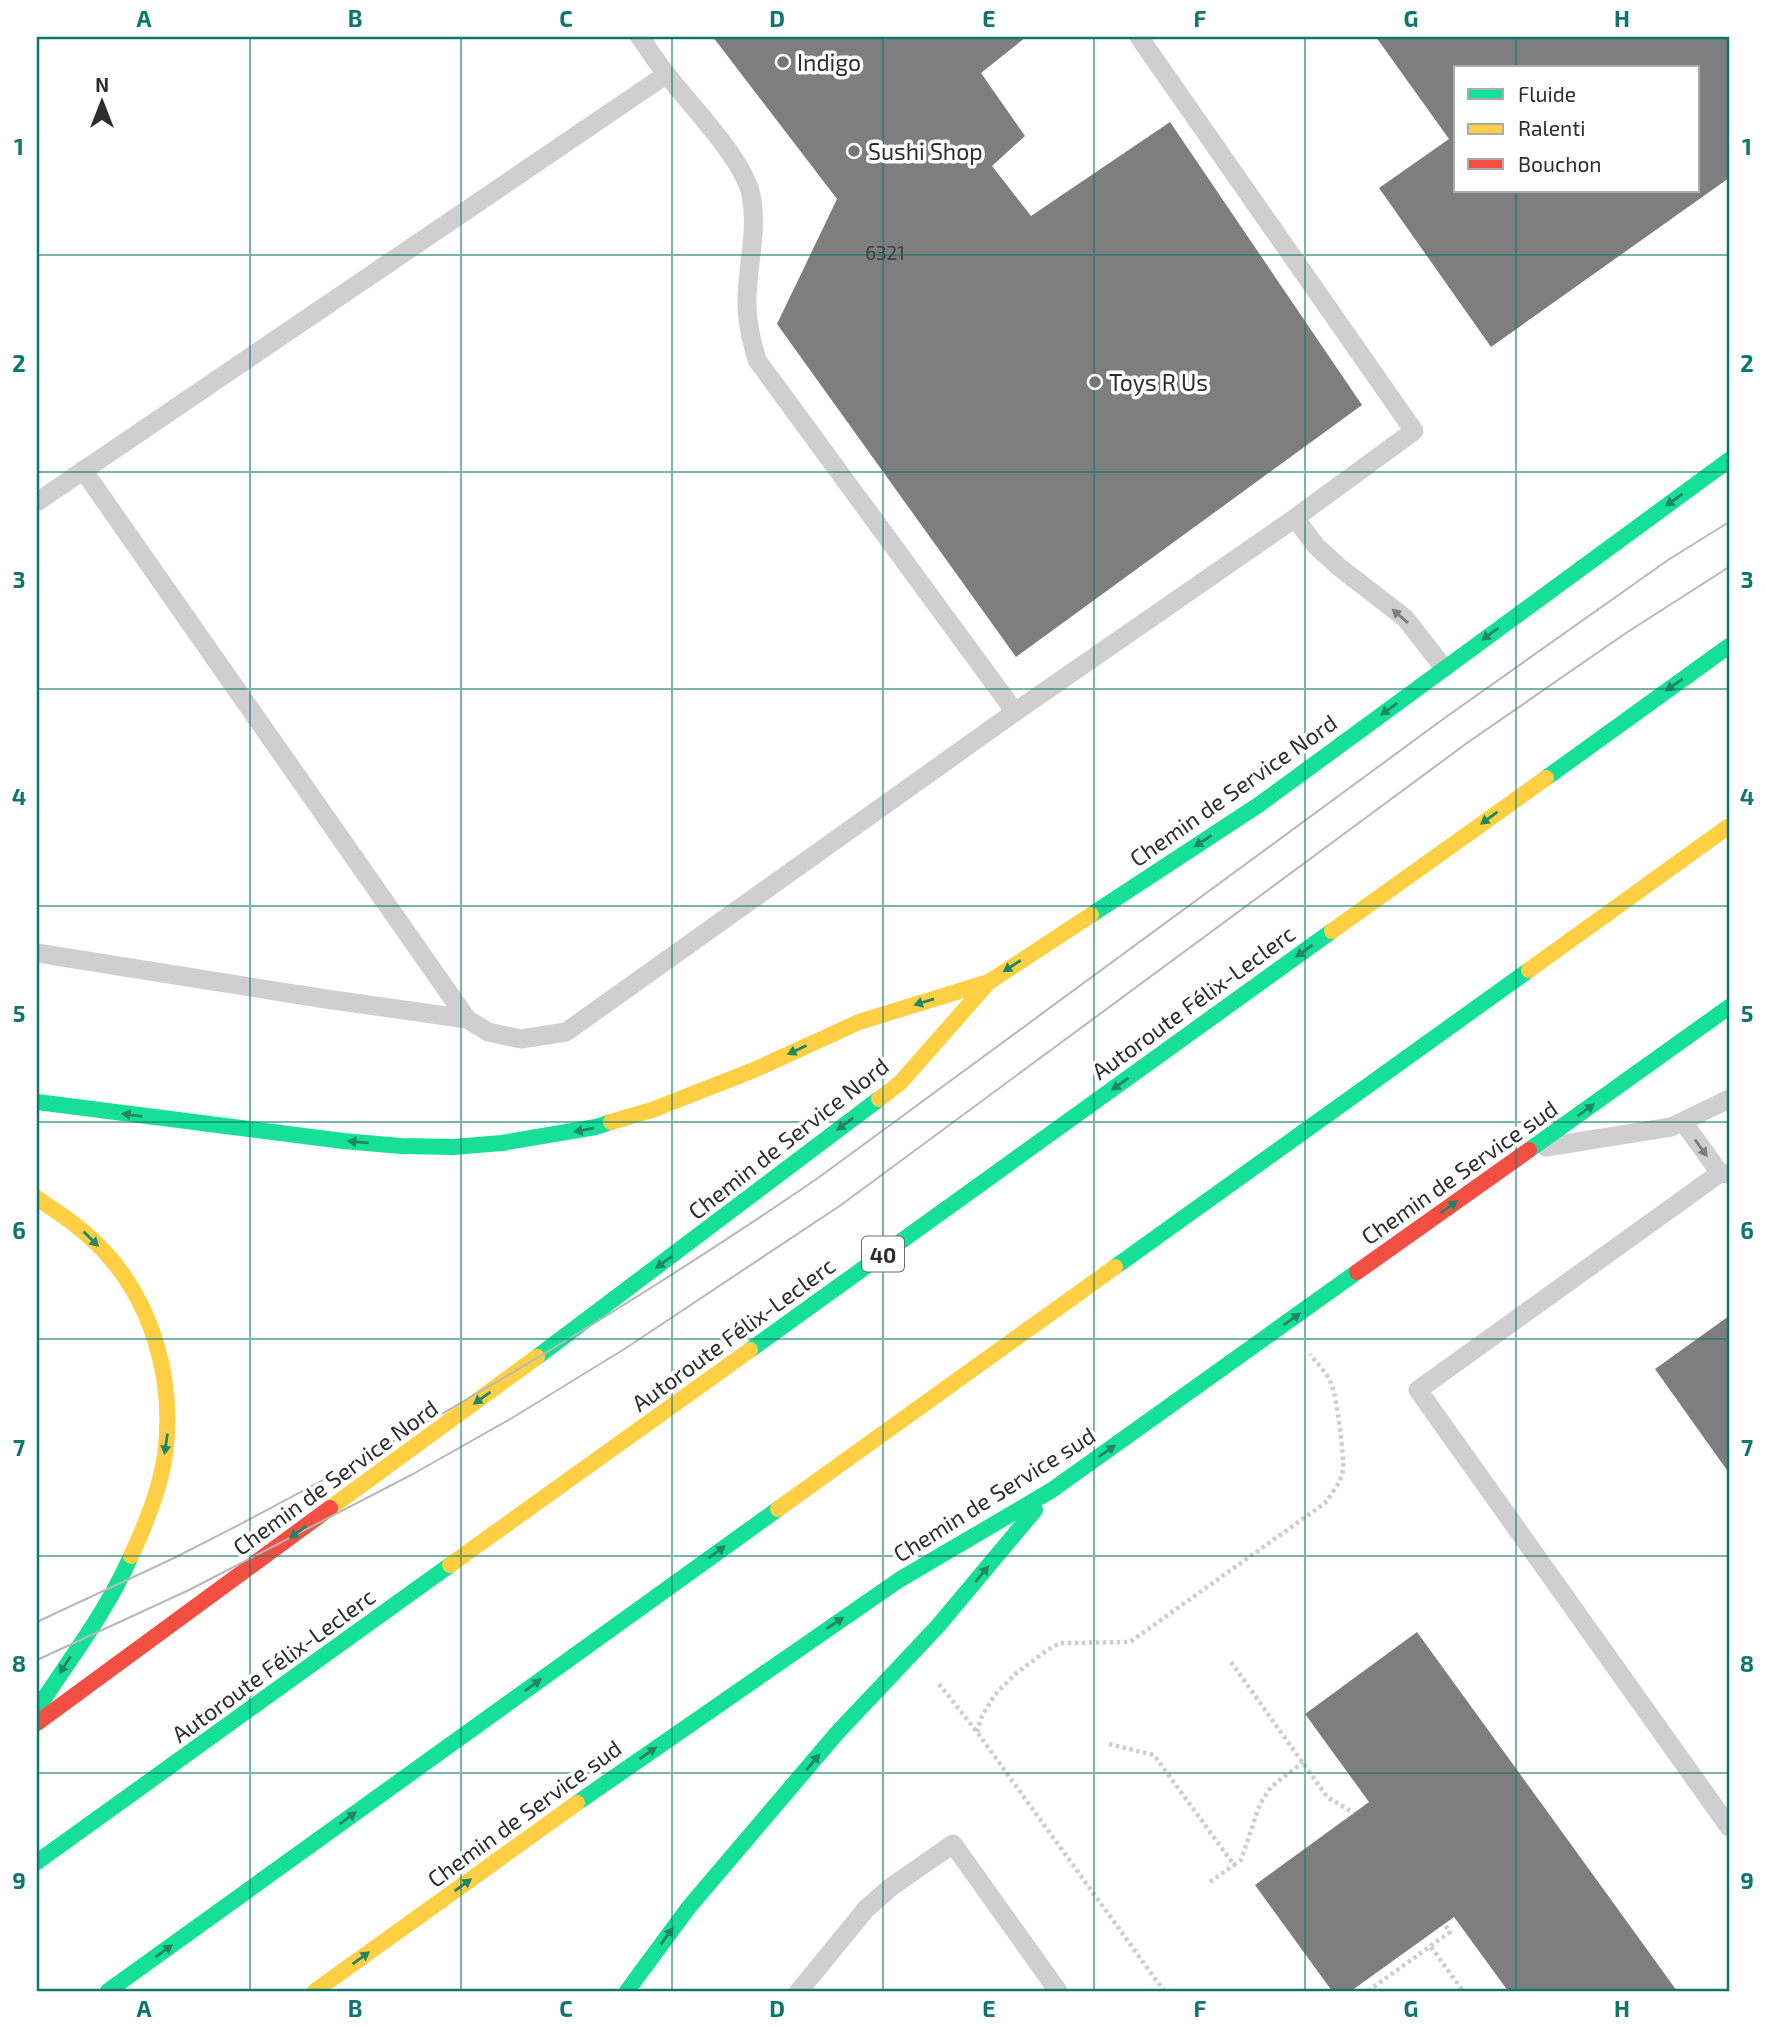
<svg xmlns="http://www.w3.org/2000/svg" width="1766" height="2028" viewBox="0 0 1766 2028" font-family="'Exo 2',sans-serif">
  <rect width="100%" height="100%" fill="#fff"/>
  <!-- building -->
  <g fill="#7e7e7e" fill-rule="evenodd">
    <polygon points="713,37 1026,37 981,73 1025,136 992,166 1031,216 1170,122 1362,405 1016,657 777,324 837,199"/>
    <path d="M1376,37h353v141l-238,169 -112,-159 70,-49zM1456,68h242v123h-242z"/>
    <polygon points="1729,1316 1729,1473 1655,1369"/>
    <polygon points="1417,1632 1570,1843 1677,1991 1508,1991 1454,1917 1351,1991 1332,1991 1255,1885 1369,1802 1305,1714"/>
  </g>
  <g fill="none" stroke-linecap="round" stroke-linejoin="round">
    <!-- path -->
    <g stroke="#cecece" stroke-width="4.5" stroke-dasharray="3.5 3.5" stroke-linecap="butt">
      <polyline points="1231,1662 1327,1797 1354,1813"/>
      <polyline points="939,1684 977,1732 1164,1991"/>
      <path d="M977,1732l5,-16 12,-20 20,-21 32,-24 14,-8 70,-1 195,-139c7,-10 17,-22 18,-34 1,-14 -6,-70 -11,-83 -4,-13 -15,-22 -22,-32"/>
      <polyline points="1109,1744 1154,1755 1234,1865 1241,1860 1260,1804 1271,1787 1303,1762"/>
      <polyline points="1210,1882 1234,1865"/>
      <polyline points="1431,1947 1463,1991"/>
      <polyline points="1368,1991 1450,1932 1444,1924"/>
    </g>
    <!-- lane -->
    <g stroke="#cfcfcf" stroke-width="19">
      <path d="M640,37c9,13 18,27 28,39 23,30 76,84 83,119 7,33 -3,68 -4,102 -1,22 4,42 10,63l258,352"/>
      <polyline points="83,470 467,1019"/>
      <polyline points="37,502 667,74"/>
      <polyline points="1295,518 1316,546 1339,567 1405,618 1444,668"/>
      <polyline points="37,953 326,999 467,1019 488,1032 521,1039 566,1032 1015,712 1295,518 1414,431 1139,37"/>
      <polyline points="1683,1122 1720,1173"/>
      <polyline points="1546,1147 1671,1127 1729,1099"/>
      <polyline points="1729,1174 1720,1173 1418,1390 1729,1827"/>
      <polyline points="799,1991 866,1909 891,1887 953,1844 1058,1991"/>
    </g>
    <!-- fast -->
    <g stroke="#16e098" stroke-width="16">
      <polyline points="1546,778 1729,646"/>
      <polyline points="1091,915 1260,804 1729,460"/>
      <polyline points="37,1102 343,1141 401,1146 453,1147 502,1143 596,1127 611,1122"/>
      <polyline points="1529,1150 1729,1007"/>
      <polyline points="1115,1267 1529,970"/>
      <polyline points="750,1350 1332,931"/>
      <polyline points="537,1357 879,1099"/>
      <path d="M37,1709c33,-50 70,-98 94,-153"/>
      <polyline points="577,1803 899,1580 1052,1490 1357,1272"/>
      <polyline points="37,1862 450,1565"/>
      <polyline points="108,1991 778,1509"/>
      <polyline points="627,1991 689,1907 837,1733 938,1626 1035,1510"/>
    </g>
    <!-- slow -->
    <g stroke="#ffcf43" stroke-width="16">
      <polyline points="1332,931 1546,778"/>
      <polyline points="1529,970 1729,826"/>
      <polyline points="879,1099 900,1083 989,982 1091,915"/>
      <polyline points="611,1122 652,1110 754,1070 859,1022 989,982"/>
      <path d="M37,1198c22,15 45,30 63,49 53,54 75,134 65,208 -5,35 -19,69 -34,101"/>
      <polyline points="330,1508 537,1357"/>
      <polyline points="778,1509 1115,1267"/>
      <polyline points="450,1565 750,1350"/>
      <polyline points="315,1991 577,1803"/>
    </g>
    <!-- jam -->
    <g stroke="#f24e42" stroke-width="16">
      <polyline points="1357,1272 1529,1150"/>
      <polyline points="37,1723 330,1508"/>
    </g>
    <!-- tram -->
    <g stroke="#b8b8b8" stroke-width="2">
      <path d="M37,1622c46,-22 93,-43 139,-65 222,-112 437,-239 642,-379l628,-461 222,-157 61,-38"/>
      <polyline points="37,1660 189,1590 413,1474 512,1418 626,1348 841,1205 1467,743 1626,633 1729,567"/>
    </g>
  </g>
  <!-- one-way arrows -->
  <defs><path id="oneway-solid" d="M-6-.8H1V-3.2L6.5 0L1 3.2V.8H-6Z" transform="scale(1.75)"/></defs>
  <g fill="#228662">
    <use href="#oneway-solid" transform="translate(1674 500) rotate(144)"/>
    <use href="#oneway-solid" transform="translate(1490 634) rotate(144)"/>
    <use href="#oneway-solid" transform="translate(1674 685) rotate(145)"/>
    <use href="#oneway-solid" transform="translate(1389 709) rotate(144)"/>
    <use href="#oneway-solid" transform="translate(1489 818) rotate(144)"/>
    <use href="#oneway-solid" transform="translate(1203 841) rotate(147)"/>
    <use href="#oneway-solid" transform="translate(1304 951) rotate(144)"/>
    <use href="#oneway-solid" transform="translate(1012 966) rotate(147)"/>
    <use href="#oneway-solid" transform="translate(924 1002) rotate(163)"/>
    <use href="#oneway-solid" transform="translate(797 1050) rotate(155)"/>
    <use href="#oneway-solid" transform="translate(1120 1084) rotate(144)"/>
    <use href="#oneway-solid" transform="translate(1586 1110) rotate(-36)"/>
    <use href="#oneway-solid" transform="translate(132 1115) rotate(-173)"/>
    <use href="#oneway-solid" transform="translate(845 1124) rotate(143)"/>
    <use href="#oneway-solid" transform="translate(584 1130) rotate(169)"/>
    <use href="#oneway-solid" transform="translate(358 1142) rotate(-175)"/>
    <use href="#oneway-solid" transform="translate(1449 1207) rotate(-36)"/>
    <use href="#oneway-solid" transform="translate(91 1239) rotate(45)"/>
    <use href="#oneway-solid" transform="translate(664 1262) rotate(143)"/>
    <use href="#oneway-solid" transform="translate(1292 1319) rotate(-35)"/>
    <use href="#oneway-solid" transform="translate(482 1398) rotate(144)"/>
    <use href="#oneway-solid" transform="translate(166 1444) rotate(98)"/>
    <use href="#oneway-solid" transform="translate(1107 1451) rotate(-35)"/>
    <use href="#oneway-solid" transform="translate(298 1532) rotate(144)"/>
    <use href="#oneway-solid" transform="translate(717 1552) rotate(-36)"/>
    <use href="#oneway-solid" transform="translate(982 1574) rotate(-50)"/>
    <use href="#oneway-solid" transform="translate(835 1623) rotate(-34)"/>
    <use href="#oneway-solid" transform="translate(65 1665) rotate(123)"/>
    <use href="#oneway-solid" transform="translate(533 1685) rotate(-36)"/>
    <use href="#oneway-solid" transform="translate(648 1753) rotate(-35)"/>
    <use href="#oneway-solid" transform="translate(813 1762) rotate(-50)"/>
    <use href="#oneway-solid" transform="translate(348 1818) rotate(-36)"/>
    <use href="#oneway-solid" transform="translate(463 1885) rotate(-36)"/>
    <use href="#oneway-solid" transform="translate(667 1936) rotate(-53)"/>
    <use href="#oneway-solid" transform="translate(164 1951) rotate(-36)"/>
    <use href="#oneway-solid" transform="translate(361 1958) rotate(-36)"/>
  </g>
  <g fill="#7e7e7e">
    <use href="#oneway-solid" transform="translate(1400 616) rotate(-139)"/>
    <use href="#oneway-solid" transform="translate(1701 1148) rotate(54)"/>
  </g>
  <!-- grid -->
  <path fill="none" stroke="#0f766e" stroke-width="2" stroke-opacity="0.55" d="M250,37v1954M461,37v1954M672,37v1954M883,37v1954M1094,37v1954M1305,37v1954M1516,37v31M1516,191v1800M37,255h1692M37,472h1692M37,689h1692M37,906h1692M37,1122h1692M37,1339h1692M37,1556h1692M37,1773h1692"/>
  <!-- markers -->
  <g fill="#767676" stroke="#fff" stroke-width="2.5">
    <circle cx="783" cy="62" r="7"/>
    <circle cx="854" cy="151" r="7"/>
    <circle cx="1095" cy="382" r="7"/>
  </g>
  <g text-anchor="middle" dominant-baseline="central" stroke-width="7" stroke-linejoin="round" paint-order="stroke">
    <!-- number labels -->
    <g font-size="19" fill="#414141">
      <text x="885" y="252">6321</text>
    </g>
    <!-- shield labels -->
    <rect fill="#fff" stroke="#6c6c6c" stroke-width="2" x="862" y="1236.5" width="42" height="35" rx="5"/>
    <g font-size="21" font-weight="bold" fill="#2d2d2d">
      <text x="883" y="1254">40</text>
    </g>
    <!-- poi labels -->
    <g font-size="23" fill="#2d2d2d" stroke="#fff" text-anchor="start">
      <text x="797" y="62">Indigo</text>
      <text x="868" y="151">Sushi Shop</text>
      <text x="1109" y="382">Toys R Us</text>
    </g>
    <!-- street labels -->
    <g font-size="23" fill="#2d2d2d" stroke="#fff">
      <text transform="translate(1233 790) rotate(-35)">Chemin de Service Nord</text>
      <text transform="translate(1193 1002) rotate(-36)">Autoroute Félix-Leclerc</text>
      <text transform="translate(788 1138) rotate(-38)">Chemin de Service Nord</text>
      <text transform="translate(1459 1172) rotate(-35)">Chemin de Service sud</text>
      <text transform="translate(733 1334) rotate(-36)">Autoroute Félix-Leclerc</text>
      <text transform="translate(335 1477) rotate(-36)">Chemin de Service Nord</text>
      <text transform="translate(994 1494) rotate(-32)">Chemin de Service sud</text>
      <text transform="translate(273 1665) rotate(-36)">Autoroute Félix-Leclerc</text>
      <text transform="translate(524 1813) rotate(-36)">Chemin de Service sud</text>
    </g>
  </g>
  <!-- border -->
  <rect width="1766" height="2028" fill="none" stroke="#ffffff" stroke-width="77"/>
  <!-- legend -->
  <rect x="1454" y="66" width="245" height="126" fill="#ffffff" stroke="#ababab" stroke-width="2"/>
  <rect x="1468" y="89" width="35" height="10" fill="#16e098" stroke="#ababab" stroke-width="2"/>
  <text x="1518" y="102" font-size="21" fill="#2d2d2d">Fluide</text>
  <rect x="1468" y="124" width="35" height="10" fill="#ffcf43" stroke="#ababab" stroke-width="2"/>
  <text x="1518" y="136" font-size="21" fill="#2d2d2d">Ralenti</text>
  <rect x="1468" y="159" width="35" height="10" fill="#f24e42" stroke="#ababab" stroke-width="2"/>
  <text x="1518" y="172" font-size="21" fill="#2d2d2d">Bouchon</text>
  <!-- north arrow -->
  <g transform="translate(102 102)" stroke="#ffffff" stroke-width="5" paint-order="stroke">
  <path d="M0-5L12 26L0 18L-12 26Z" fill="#2d2d2d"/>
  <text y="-10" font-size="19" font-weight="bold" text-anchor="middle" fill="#2d2d2d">N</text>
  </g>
  <rect x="38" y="38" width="1690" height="1952" fill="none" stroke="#0f766e" stroke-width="2.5"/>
  <g font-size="23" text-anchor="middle" font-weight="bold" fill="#0f766e">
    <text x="144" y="27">A</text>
    <text x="355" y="27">B</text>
    <text x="566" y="27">C</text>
    <text x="777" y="27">D</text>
    <text x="989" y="27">E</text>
    <text x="1200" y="27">F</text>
    <text x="1411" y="27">G</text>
    <text x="1622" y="27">H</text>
    <text x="19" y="155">1</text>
    <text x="1747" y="155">1</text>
    <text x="19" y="372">2</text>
    <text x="1747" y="372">2</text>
    <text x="19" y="588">3</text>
    <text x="1747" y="588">3</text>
    <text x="19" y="805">4</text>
    <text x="1747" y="805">4</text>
    <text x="19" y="1022">5</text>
    <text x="1747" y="1022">5</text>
    <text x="19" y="1239">6</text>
    <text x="1747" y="1239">6</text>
    <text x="19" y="1456">7</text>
    <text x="1747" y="1456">7</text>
    <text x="19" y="1672">8</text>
    <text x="1747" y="1672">8</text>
    <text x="19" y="1889">9</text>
    <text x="1747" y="1889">9</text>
    <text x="144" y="2017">A</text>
    <text x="355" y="2017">B</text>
    <text x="566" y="2017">C</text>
    <text x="777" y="2017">D</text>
    <text x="989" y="2017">E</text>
    <text x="1200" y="2017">F</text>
    <text x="1411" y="2017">G</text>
    <text x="1622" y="2017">H</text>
  </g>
</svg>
